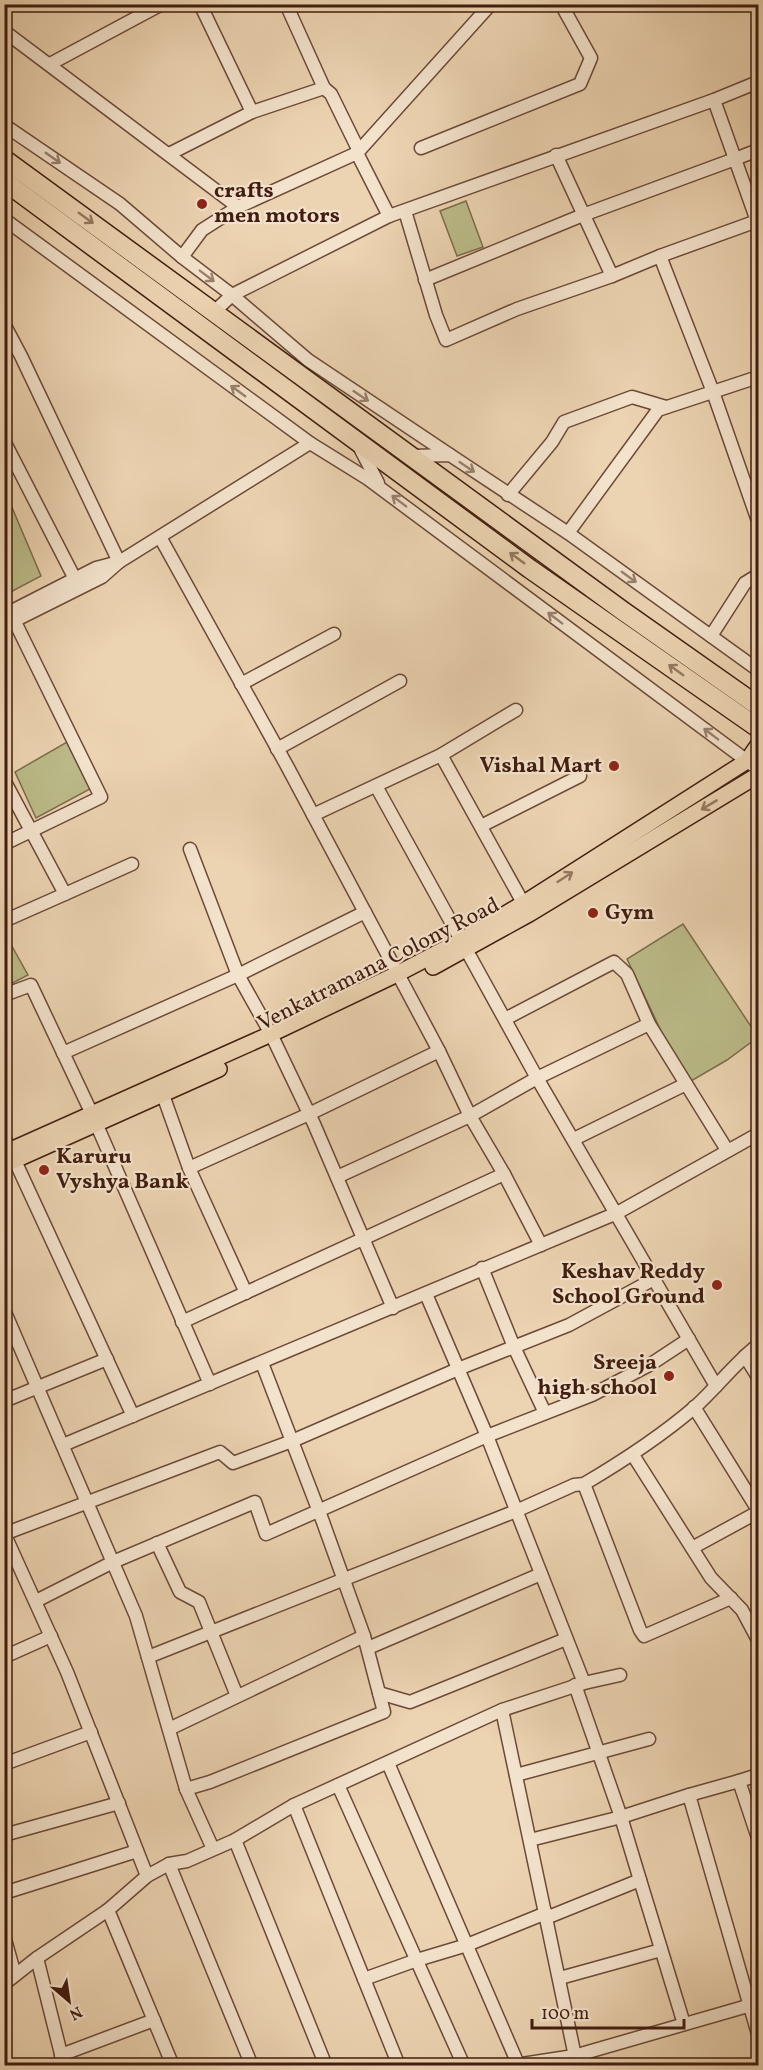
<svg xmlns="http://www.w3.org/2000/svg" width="763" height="2070" viewBox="0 0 763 2070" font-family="Vollkorn,serif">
  <rect width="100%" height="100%" fill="#ecd3b1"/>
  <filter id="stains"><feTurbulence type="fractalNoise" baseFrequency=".00333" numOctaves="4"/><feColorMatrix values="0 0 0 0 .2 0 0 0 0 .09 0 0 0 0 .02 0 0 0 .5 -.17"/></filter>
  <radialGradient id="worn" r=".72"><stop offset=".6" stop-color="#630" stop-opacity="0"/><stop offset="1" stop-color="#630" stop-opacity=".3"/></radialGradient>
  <!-- green -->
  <g fill="#bbbb89" stroke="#7e6c4c" stroke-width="1.5">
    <polygon points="466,201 483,247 457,256 440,211"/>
    <polygon points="5,491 41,576 5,595 4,595"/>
    <polygon points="67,742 90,789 36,818 15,772"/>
    <polygon points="683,924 758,1037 727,1060 686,1084 627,959"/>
    <polygon points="4,932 28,975 5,987 4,987"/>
  </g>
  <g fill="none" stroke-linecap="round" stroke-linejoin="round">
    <!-- minor casing -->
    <g stroke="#6c4a38" stroke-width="15">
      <g id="minor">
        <polyline points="200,4 252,112"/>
        <polyline points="286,4 324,88 331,94 359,151"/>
        <polyline points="4,31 238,207 357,153 389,216 232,295 215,311"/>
        <polyline points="50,64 162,4"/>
        <polyline points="758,82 714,100 735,159 758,150"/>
        <polyline points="4,125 120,204 182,257 232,295 308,360 450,455"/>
        <polyline points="421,148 580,84 591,58 561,4"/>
        <polyline points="357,153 491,4"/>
        <polyline points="169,154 252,112 324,88"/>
        <polyline points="405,211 436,315 446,340 517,309 612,276"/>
        <polyline points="389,216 714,100"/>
        <polyline points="4,219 310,443 368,479 758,769"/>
        <polyline points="660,256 713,392 757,518"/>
        <polyline points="182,257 202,230 238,207"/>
        <polyline points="425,280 583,215 735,159 757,221 660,256 612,276 556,155"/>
        <polyline points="4,324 21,356 119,562"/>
        <polyline points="4,441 75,579"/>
        <polyline points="359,446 378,483"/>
        <polyline points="413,456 450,455 568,533 758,670"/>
        <polyline points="508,495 552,442 564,422 632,397 666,407"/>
        <polyline points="568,533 658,410 758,377 758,378"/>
        <polyline points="160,537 287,766 439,1051 470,1116 504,1174 541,1245"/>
        <polyline points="4,615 96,568 115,563"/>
        <polyline points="4,626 102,577 119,562 310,443"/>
        <polyline points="711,636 745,583 758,575"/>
        <polyline points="241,684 334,634"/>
        <polyline points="277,749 400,681"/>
        <polyline points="441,755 527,910"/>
        <polyline points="4,780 65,894 4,921"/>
        <polyline points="376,786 537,1078 716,1386"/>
        <polyline points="313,815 441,755 516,710"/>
        <polyline points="481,826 580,776"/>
        <polyline points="4,844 101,797 14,620"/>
        <polyline points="190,849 238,975 271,1034 314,1124 393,1308"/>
        <polyline points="65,894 132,864"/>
        <polyline points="4,995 31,985 92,1114 210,1384"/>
        <polyline points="505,1019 614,962 627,974 649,1024 727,1150"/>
        <polyline points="63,1053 238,975 365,912"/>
        <polyline points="163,1095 189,1168 246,1293"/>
        <polyline points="4,1137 133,1416"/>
        <polyline points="574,1139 686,1084"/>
        <polyline points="189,1168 309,1114 439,1051"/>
        <polyline points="337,1177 470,1116 537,1078 649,1024"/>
        <polyline points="482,1268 514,1347 545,1413"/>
        <polyline points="426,1294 487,1436 584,1683"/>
        <polyline points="4,1310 136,1616 186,1789 213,1849"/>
        <polyline points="182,1322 504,1174"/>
        <polyline points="745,1356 758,1377"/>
        <polyline points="262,1363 323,1522 364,1636"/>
        <polyline points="4,1401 107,1359"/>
        <polyline points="694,1407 758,1510"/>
        <polyline points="63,1445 617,1213 758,1134"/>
        <polyline points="633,1455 711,1578 742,1610 758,1640"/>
        <polyline points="584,1484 640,1630 644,1636 731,1598"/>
        <polyline points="4,1533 67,1672 147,1876"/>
        <polyline points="4,1534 220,1452 233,1463 292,1441 458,1369 569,1325 654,1279"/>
        <polyline points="157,1543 180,1592 199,1602 237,1696"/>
        <polyline points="692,1548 758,1512"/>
        <polyline points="36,1601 113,1562 255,1502 266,1534 487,1436 592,1395 651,1364 689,1339"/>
        <polyline points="368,1648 541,1574"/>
        <polyline points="4,1657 51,1636"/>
        <path d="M148,1657l368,-146 58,-26 10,-1c39,-23 76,-47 111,-77 22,-20 40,-44 63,-62"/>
        <polyline points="575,1685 621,1817 689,1795 758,2034"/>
        <polyline points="379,1693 410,1702 566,1639"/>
        <polyline points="502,1710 546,1918 640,1880 684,2024"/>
        <polyline points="169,1729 364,1636 384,1712 210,1782 186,1789"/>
        <polyline points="388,1763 518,2064"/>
        <polyline points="4,1764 91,1732"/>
        <polyline points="516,1775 649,1739"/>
        <polyline points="758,1775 739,1781 758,1838"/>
        <polyline points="338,1785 464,2066"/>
        <polyline points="689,1795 739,1781"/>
        <polyline points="294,1805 399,2066"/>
        <polyline points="4,1835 119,1803"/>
        <polyline points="235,1840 326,2066"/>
        <polyline points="530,1840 621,1817 640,1880"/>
        <polyline points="169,1864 252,2066"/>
        <polyline points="4,1893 137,1851"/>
        <polyline points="108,1910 173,2066"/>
        <polyline points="546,1918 577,2066"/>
        <polyline points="4,1936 15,1975"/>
        <polyline points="37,1958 64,2066"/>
        <polyline points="560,1978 661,1950"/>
        <polyline points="364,1979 417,1960 467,1945 546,1913"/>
        <polyline points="4,1984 37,1958 108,1910 147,1876 169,1864 187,1861 235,1840 294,1805 502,1710 584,1683 620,1675"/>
        <polyline points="61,2055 154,2020"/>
        <polyline points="509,2066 574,2056 758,2003"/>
      </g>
    </g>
    <!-- major casing -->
    <g stroke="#411d10" stroke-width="18">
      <g id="major">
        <polyline points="433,967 529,914 758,775"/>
        <polyline points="4,1153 271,1034 397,974 462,940 524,903 747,761 758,745"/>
        <polyline points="4,1165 219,1069"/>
      </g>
    </g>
    <!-- highway casing -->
    <g stroke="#411d10" stroke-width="21">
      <g id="highway">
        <polyline points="4,159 623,611 758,706"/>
        <polyline points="4,181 530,569 758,728"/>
      </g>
    </g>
    <!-- minor -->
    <use href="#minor" stroke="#f3e2cc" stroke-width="12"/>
    <!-- major -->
    <use href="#major" stroke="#ecd3b1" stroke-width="15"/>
    <!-- highway -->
    <use href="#highway" stroke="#ecd3b1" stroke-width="18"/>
  </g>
  <!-- one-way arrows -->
  <defs><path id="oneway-shaft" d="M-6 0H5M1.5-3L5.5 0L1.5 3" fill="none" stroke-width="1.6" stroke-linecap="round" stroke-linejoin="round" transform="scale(1.5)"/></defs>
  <g stroke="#9a806e">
    <use href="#oneway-shaft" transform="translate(53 158) rotate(35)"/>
    <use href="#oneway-shaft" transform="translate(207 276) rotate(37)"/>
    <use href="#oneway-shaft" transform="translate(238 391) rotate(-144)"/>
    <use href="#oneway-shaft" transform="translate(361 396) rotate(34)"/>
    <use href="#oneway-shaft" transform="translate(467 467) rotate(34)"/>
    <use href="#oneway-shaft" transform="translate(399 501) rotate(-143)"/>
    <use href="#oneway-shaft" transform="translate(629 577) rotate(36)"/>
    <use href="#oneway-shaft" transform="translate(555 618) rotate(-143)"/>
    <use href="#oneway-shaft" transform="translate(711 734) rotate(-143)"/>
  </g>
  <g stroke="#967860">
    <use href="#oneway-shaft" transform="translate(86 218) rotate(36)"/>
    <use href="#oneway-shaft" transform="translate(517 558) rotate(-144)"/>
    <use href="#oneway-shaft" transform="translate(676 670) rotate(-144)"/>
    <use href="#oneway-shaft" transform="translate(709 805) rotate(149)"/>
    <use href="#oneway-shaft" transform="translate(565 877) rotate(-33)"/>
  </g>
  <!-- markers -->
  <g fill="#8f2418" stroke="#f3e2cc" stroke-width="2">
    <circle cx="202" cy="204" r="6"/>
    <circle cx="614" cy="766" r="6"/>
    <circle cx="593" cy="913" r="6"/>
    <circle cx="44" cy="1170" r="6"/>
    <circle cx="717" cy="1285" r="6"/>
    <circle cx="669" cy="1376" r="6"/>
  </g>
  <g text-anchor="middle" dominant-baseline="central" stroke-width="4.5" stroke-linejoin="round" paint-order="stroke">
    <!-- poi labels -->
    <g font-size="22" font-weight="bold" fill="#411d10" stroke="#f3e2cc" text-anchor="start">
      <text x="214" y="191">crafts<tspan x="214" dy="25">men motors</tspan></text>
      <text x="602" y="766" text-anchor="end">Vishal Mart</text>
      <text x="605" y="913">Gym</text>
      <text x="56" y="1157">Karuru<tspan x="56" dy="25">Vyshya Bank</tspan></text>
      <text x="705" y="1272" text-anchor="end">Keshav Reddy<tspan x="705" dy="25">School Ground</tspan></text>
      <text x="657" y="1363" text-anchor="end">Sreeja<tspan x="657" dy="25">high school</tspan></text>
    </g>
    <!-- street labels -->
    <g font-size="22" fill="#411d10" stroke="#f3e2cc">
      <text transform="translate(379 965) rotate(-27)">Venkatramana Colony Road</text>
    </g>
  </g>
  <!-- margin -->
  <rect width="763" height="2070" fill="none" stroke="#ecd3b1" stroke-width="24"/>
  <rect x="6" y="6" width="751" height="2058" fill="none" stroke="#411d10" stroke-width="3"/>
  <rect x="12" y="12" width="739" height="2046" fill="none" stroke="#411d10" stroke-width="1.5"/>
  <!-- north arrow -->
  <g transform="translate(69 2001) rotate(151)" stroke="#f3e2cc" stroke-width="4.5" paint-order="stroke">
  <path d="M0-4.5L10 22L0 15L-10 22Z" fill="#411d10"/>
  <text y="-9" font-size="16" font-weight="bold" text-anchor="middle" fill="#411d10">N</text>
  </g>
  <!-- scale -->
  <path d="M532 2019v9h152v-9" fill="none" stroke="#411d10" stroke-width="3"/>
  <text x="541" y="2019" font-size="18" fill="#411d10" stroke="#f3e2cc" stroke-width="4.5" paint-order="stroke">100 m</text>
  <rect width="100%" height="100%" filter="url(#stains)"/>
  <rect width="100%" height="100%" fill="url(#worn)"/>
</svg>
